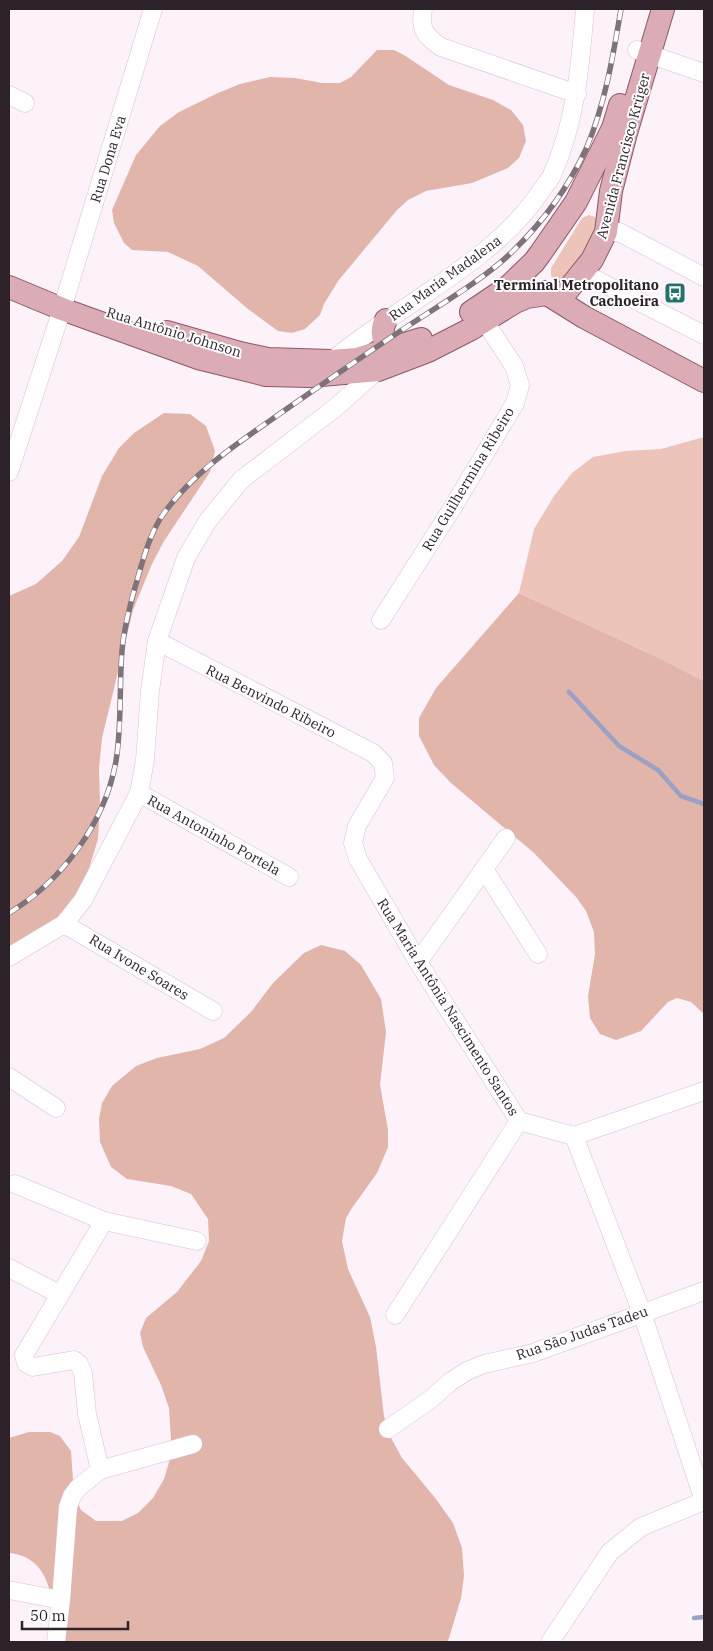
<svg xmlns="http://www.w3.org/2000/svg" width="713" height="1651" viewBox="0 0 713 1651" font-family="'IBM Plex Serif',serif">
  <rect width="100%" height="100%" fill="#fdf2fa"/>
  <!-- green -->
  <g fill="#edc4b9">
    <polygon points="589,215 595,217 598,226 569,280 561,283 556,282 551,276 551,268 582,218"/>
    <polygon points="704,437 704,681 659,658 519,593 534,529 554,496 572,473 593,457 625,451 661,449"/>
  </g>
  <!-- forest -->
  <g fill="#e1b5aa">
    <polygon points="377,50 394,50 404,55 449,85 493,100 511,110 523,125 526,141 519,158 508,168 472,183 426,191 408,200 397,210 338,281 324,304 320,315 305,329 292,333 278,331 248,309 198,266 168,252 132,250 124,243 114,223 112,210 136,155 160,126 179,112 218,93 240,84 270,77 295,78 322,83 340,83 351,77"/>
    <polygon points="164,413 190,414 206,426 215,451 210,472 164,541 152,564 133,610 102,738 99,768 100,804 98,839 86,878 75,900 57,922 9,952 9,596 36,584 62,561 79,537 102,476 119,448 134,433"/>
    <polygon points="519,593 659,658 704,681 704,1014 691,1002 677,998 668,1002 641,1031 616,1040 600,1034 590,1018 588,996 595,954 594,932 586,911 576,897 534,853 451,783 434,765 419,736 419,718 436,688"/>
    <path d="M321,945l24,6 16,14 20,34 5,33 -6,53 8,45v17l-11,26 -25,35 -6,10 -4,23 6,28 22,48 6,30 8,69 5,18 13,24 34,41 17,24 9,25 2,28 -3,22 -12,40 -2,4h-392c-1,-34 -1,-85 -46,-89v-115l20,-6h21l10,4 11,15 3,44 7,15 15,11h26l16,-8 15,-15 11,-19 6,-20 1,-20 -2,-31 -8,-23 -18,-38 -3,-14 6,-15 31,-26 24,-31 8,-20 -1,-22 -17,-25 -20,-8 -44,-7 -16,-12 -11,-25 -1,-23 3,-16 10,-17 24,-20 21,-8 43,-9 24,-11 27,-26 22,-29 31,-30z"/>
  </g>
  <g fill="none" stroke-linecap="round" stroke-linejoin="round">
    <!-- stream -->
    <g stroke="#9ba1c5" stroke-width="4.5">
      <polyline points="569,692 619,746 658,770 681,796 704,804"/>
      <polyline points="694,1618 704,1617"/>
    </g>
    <!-- minor casing -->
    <g stroke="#dabed2" stroke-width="19">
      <g id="minor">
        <path d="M423,9c-3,21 1,26 18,38l136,47"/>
        <polyline points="637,50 704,73"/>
        <polyline points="9,95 25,103"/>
        <polyline points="606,232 619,232 704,277"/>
        <polyline points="583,273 704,335"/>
        <path d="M331,361c24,-19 48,-36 74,-53 48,-33 100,-65 134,-114 4,-7 10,-13 13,-19 24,-54 28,-108 33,-166"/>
        <polyline points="9,472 62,309 153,9"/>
        <polyline points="381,620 453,507 515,403 520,385 514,366 478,311"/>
        <polyline points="157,641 373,753 383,763 385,778 357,826 353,843 358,859 418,962 519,1121 574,1136 642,1313 704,1501"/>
        <polyline points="139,793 289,877"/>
        <polyline points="484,869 538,954"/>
        <polyline points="64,924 213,1011"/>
        <polyline points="9,957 64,924 83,900 139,793 145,760 150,691 157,641 186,558 207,522 241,480 335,408 378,370"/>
        <polyline points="418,962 506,838"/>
        <polyline points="9,1077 56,1108"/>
        <polyline points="574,1136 704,1091"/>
        <polyline points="15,1184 104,1221 197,1241"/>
        <polyline points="9,1268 59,1294"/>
        <polyline points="395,1315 519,1121"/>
        <polyline points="388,1429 431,1399 450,1382 467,1371 484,1364 533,1353 704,1291"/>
        <polyline points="100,1470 87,1414 83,1373 79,1364 74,1360 33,1367 26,1363 24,1355 104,1221"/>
        <polyline points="9,1590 61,1600"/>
        <polyline points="56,1642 61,1600 68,1507 72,1496 78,1488 100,1470 193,1444"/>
        <polyline points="550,1642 610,1552 641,1527 704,1501"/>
      </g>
    </g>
    <!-- major casing -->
    <g stroke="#8e5765" stroke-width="24">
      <g id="major">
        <polyline points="9,287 62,309 198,358 266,375 310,376 378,370 428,351 471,329 515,302 527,297 547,294 556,295 567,291 592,260 606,232 611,191 626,133 663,9"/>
        <polyline points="544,292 584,317 704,381"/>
        <polyline points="471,312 508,287 534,262 540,254 576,202 613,128 620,105"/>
        <path d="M386,320c-6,11 -4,21 6,28"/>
        <polyline points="167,332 240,353 268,359 331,361 357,359 421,339"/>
      </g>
    </g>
    <!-- minor -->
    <use href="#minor" stroke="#fff" stroke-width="18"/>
    <!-- major -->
    <use href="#major" stroke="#dbabb6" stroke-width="22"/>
    <!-- rail casing -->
    <g stroke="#7e737b" stroke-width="5.5">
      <path id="rail" d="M9,913c53,-32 96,-90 107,-152 6,-37 3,-73 6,-110 2,-25 9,-50 16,-74 6,-21 13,-46 26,-64 32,-44 80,-74 124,-105 39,-27 79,-55 120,-82 33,-22 75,-46 104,-74 30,-29 56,-64 74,-103 19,-44 27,-93 35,-140"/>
    </g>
    <!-- rail -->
    <use href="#rail" stroke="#fff" stroke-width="4" stroke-dasharray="11" stroke-linecap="butt"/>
  </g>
  <!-- icons -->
  <defs>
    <g id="bus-square" transform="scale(1.125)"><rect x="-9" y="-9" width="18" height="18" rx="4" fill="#26706c" stroke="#fff"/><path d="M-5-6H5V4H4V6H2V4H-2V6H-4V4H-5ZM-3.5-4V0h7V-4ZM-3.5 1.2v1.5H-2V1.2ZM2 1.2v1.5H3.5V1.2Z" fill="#fff"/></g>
  </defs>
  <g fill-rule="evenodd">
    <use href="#bus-square" x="675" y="293"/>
  </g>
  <g text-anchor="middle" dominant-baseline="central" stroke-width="4" stroke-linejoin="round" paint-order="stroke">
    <!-- street labels -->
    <g font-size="14" fill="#2d222a" stroke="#fff">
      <text transform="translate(623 156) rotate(-75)">Avenida Francisco Krüger</text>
      <text transform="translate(108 159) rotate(-73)">Rua Dona Eva</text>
      <text transform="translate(445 278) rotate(-36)">Rua Maria Madalena</text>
      <text transform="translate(174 332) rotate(17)">Rua Antônio Johnson</text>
      <text transform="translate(468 479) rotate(-59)">Rua Guilhermina Ribeiro</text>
      <text transform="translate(271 701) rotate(27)">Rua Benvindo Ribeiro</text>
      <text transform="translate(214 835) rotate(29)">Rua Antoninho Portela</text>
      <text transform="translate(139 967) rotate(31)">Rua Ivone Soares</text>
      <text transform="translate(448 1007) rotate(58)">Rua Maria Antônia Nascimento Santos</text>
      <text transform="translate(582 1333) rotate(-19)">Rua São Judas Tadeu</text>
    </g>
    <!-- poi labels -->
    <g font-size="14" font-weight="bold" fill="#2d222a" stroke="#fff" text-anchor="end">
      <text x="659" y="285">Terminal Metropolitano<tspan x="659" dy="16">Cachoeira</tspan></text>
    </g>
  </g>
  <!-- border -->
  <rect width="713" height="1651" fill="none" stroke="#2d222a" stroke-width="20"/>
  <!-- scale -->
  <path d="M22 1621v8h106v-8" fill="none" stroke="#2d222a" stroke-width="2.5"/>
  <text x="30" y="1621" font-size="15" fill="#2d222a" stroke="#ffffff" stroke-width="4" paint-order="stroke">50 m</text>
</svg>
